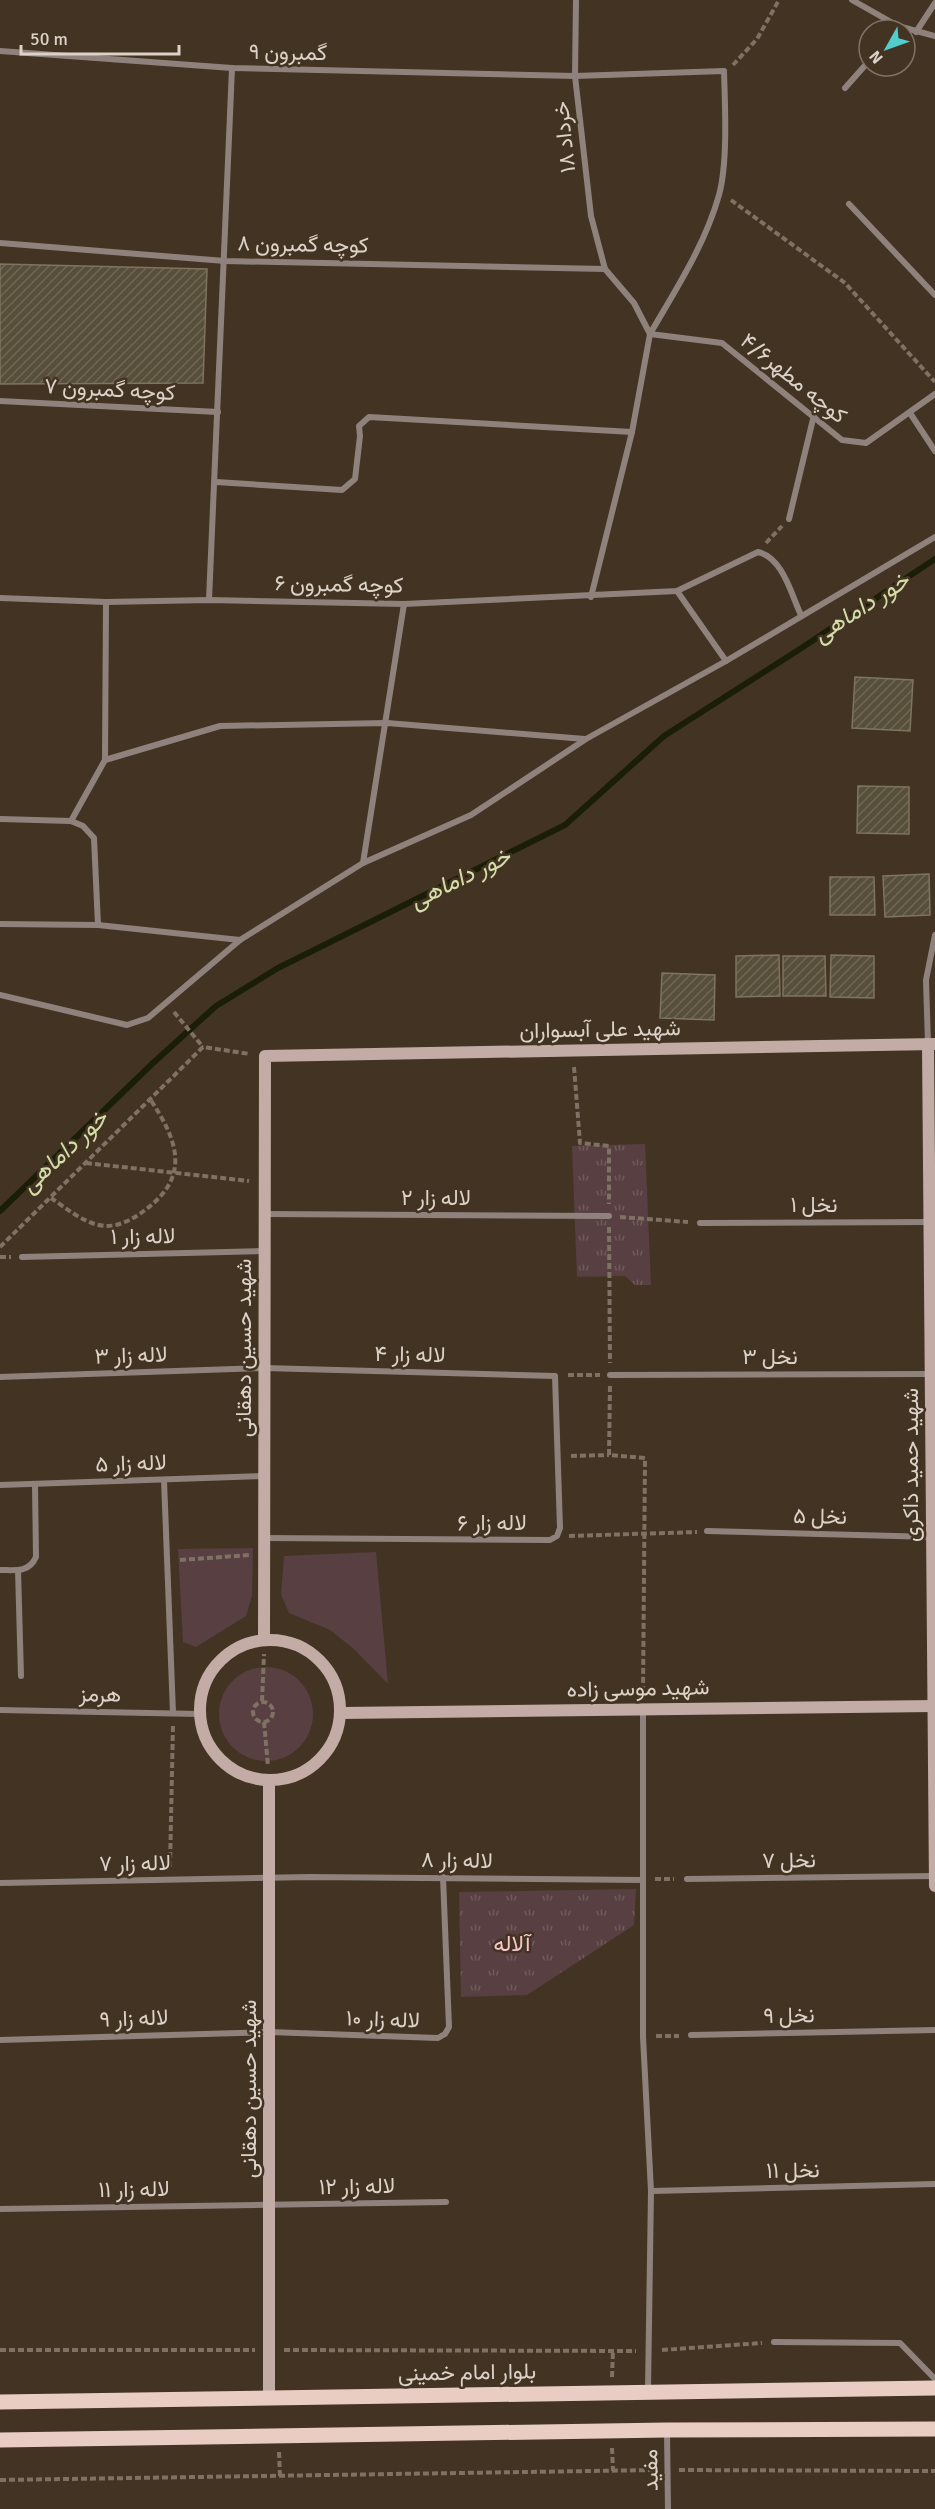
<svg xmlns="http://www.w3.org/2000/svg" width="935" height="2509" viewBox="0 0 935 2509" font-family="Signika,Vazirmatn,sans-serif">
  <defs>
    <pattern id="park-tufts" width="24" height="20" patternUnits="userSpaceOnUse" patternTransform="scale(1.5)"><rect width="24" height="20" fill="#583f42"/><path d="M3 7l-1-3M5 7V3M7 7l1-3M15 17l-1-3M17 17v-4M19 17l1-3" fill="none" stroke="#6f5a5c"/></pattern>
    <pattern id="building-hatch" width="6" height="6" patternUnits="userSpaceOnUse" patternTransform="scale(1.5)"><rect width="6" height="6" fill="#574f3a"/><path d="M-1 1l2-2M0 6l6-6M5 7l2-2" fill="none" stroke="#6f6755"/></pattern>
  </defs>
  <rect width="100%" height="100%" fill="#433323"/>
  <!-- grass -->
  <g fill="#583f42">
    <polygon points="253,1548 252,1596 246,1616 196,1647 183,1642 178,1549"/>
    <polygon points="376,1552 388,1684 354,1649 330,1630 289,1613 281,1594 284,1556"/>
    <circle cx="266" cy="1714" r="47"/>
  </g>
  <!-- park -->
  <g fill="url(#park-tufts)">
    <polygon points="645,1144 651,1285 635,1285 625,1276 577,1277 572,1146"/>
    <polygon points="636,1889 634,1925 527,1995 461,1997 459,1892"/>
  </g>
  <g fill="none" stroke-linecap="round" stroke-linejoin="round">
    <!-- stream -->
    <polyline stroke="#1a1e06" stroke-width="6" points="0,1211 153,1063 216,1006 278,968 565,825 664,736 800,649 935,559"/>
  </g>
  <!-- building -->
  <g fill="url(#building-hatch)" stroke="#7d755e" stroke-width="1.5">
    <polygon points="0,264 207,269 203,383 0,384"/>
    <polygon points="855,677 913,680 910,731 852,728"/>
    <polygon points="858,786 909,787 909,834 857,833"/>
    <polygon points="929,874 930,915 885,917 883,876"/>
    <polygon points="830,877 874,877 875,915 830,915"/>
    <polygon points="779,955 780,996 736,997 736,956"/>
    <polygon points="831,955 874,956 874,998 830,997"/>
    <polygon points="783,956 825,956 826,996 783,996"/>
    <polygon points="662,973 715,975 714,1020 660,1018"/>
  </g>
  <g fill="none" stroke-linecap="round" stroke-linejoin="round">
    <!-- path -->
    <g stroke="#7f7163" stroke-width="4" stroke-dasharray="6 3" stroke-linecap="butt">
      <polyline points="733,65 757,39 779,0"/>
      <polyline points="731,200 845,283 935,382"/>
      <polyline points="766,543 782,526"/>
      <polyline points="174,1012 203,1047"/>
      <polyline points="574,1067 580,1143 609,1146 609,1204"/>
      <polyline points="86,1163 249,1181"/>
      <path d="M51,1198c15,10 36,28 56,28 14,0 28,-8 38,-16 46,-34 33,-69 5,-111"/>
      <polyline points="620,1217 688,1222"/>
      <polyline points="609,1227 610,1363"/>
      <polyline points="0,1247 203,1047 250,1054"/>
      <polyline points="0,1257 11,1257"/>
      <polyline points="568,1375 600,1375"/>
      <polyline points="610,1386 609,1455 645,1458 643,1693"/>
      <polyline points="571,1456 609,1455"/>
      <polyline points="569,1536 697,1532"/>
      <polyline points="180,1560 250,1555"/>
      <polyline points="262,1701 264,1654"/>
      <circle cx="263" cy="1712" r="10"/>
      <polyline points="264,1722 268,1766"/>
      <polyline points="170,1867 173,1725"/>
      <polyline points="655,1879 674,1879"/>
      <polyline points="656,2036 679,2036"/>
      <polyline points="0,2350 255,2350"/>
      <polyline points="284,2350 636,2351"/>
      <polyline points="662,2350 762,2343"/>
      <polyline points="612,2377 613,2351"/>
      <polyline points="612,2448 613,2471"/>
      <polyline points="279,2452 280,2476"/>
      <polyline points="679,2470 935,2471"/>
      <polyline points="0,2480 656,2470"/>
    </g>
    <!-- street -->
    <g stroke="#8f827d" stroke-width="6">
      <polyline points="576,0 575,76 591,216 605,269 634,303 650,334 632,432 591,597"/>
      <polyline points="852,0 898,26 935,36"/>
      <polyline points="916,32 935,3"/>
      <path d="M0,51l232,17 343,8 149,-5c1,34 4,92 -5,124 -14,50 -43,94 -69,139l72,9 120,97 24,3 69,-49"/>
      <polyline points="845,88 869,61"/>
      <polyline points="849,204 935,295"/>
      <polyline points="0,243 225,261 605,269"/>
      <polyline points="0,401 218,412"/>
      <polyline points="910,413 935,451"/>
      <polyline points="216,482 342,490 355,479 360,436 359,426 369,417 632,432"/>
      <polyline points="789,519 814,415"/>
      <polyline points="677,591 726,661"/>
      <path d="M0,598l106,4 103,-2 195,4 273,-13 81,-39c25,6 33,42 43,63"/>
      <polyline points="209,600 232,68"/>
      <polyline points="105,760 220,726 387,723 585,739"/>
      <polyline points="0,819 71,821 83,826 94,838 98,925"/>
      <polyline points="71,821 105,760 106,602"/>
      <polyline points="363,863 404,604"/>
      <polyline points="0,924 98,925 240,940"/>
      <polyline points="0,995 127,1025 148,1018 240,940 363,863 471,815 586,739 726,661 935,537"/>
      <polyline points="928,1044 926,980 935,935"/>
      <polyline points="264,1214 609,1216"/>
      <polyline points="700,1223 931,1222"/>
      <polyline points="22,1257 264,1251"/>
      <polyline points="610,1375 931,1374"/>
      <polyline points="0,1377 264,1368 555,1376 560,1528 557,1536 550,1540 264,1538"/>
      <polyline points="164,1480 173,1713"/>
      <polyline points="0,1485 264,1476"/>
      <polyline points="707,1531 934,1537"/>
      <path d="M0,1570c15,0 29,3 36,-13l-1,-72"/>
      <polyline points="18,1570 21,1676"/>
      <polyline points="0,1710 199,1714"/>
      <polyline points="643,1710 643,2037 651,2191 648,2390"/>
      <polyline points="687,1879 934,1876"/>
      <polyline points="0,1883 310,1877 643,1880"/>
      <polyline points="691,2035 935,2030"/>
      <polyline points="0,2040 269,2032 438,2038 445,2034 449,2027 443,1877"/>
      <polyline points="651,2191 935,2184"/>
      <polyline points="0,2209 446,2202"/>
      <polyline points="774,2342 900,2343 935,2379"/>
      <polyline points="667,2430 668,2509"/>
    </g>
    <!-- secondary -->
    <g stroke="#c2aca5" stroke-width="12">
      <polyline points="928,1044 935,1886"/>
      <polyline points="264,1639 265,1056 935,1044"/>
      <circle cx="270" cy="1710" r="70"/>
      <polyline points="341,1713 935,1706"/>
      <polyline points="269,2399 269,1780"/>
    </g>
    <!-- primary -->
    <g stroke="#e9ccc3" stroke-width="15">
      <polyline points="0,2402 935,2388"/>
      <polyline points="0,2440 667,2430 935,2429"/>
    </g>
  </g>
  <g text-anchor="middle" dominant-baseline="central" stroke-width="5" stroke-linejoin="round" paint-order="stroke">
    <!-- street labels -->
    <g font-size="22" fill="#dcd2c8" stroke="#433323">
      <text transform="translate(288 52) rotate(1)">گمبرون ۹</text>
      <text transform="translate(564 137) rotate(-96)">خرداد ۱۸</text>
      <text transform="translate(303 244) rotate(1)">کوچه گمبرون ۸</text>
      <text transform="translate(794 378) rotate(39)">کوچه مطهر۴/۶</text>
      <text transform="translate(110 389) rotate(3)">کوچه گمبرون ۷</text>
      <text transform="translate(339 584) rotate(1)">کوچه گمبرون ۶</text>
      <text transform="translate(600 1029) rotate(-1)">شهید علی آبسواران</text>
      <text x="436" y="1197">لاله زار ۲</text>
      <text x="814" y="1204">نخل ۱</text>
      <text transform="translate(143 1236) rotate(-1)">لاله زار ۱</text>
      <text transform="translate(243 1348) rotate(-90)">شهید حسین دهقانی</text>
      <text transform="translate(410 1354) rotate(1)">لاله زار ۴</text>
      <text transform="translate(131 1355) rotate(-2)">لاله زار ۳</text>
      <text x="770" y="1356">نخل ۳</text>
      <text transform="translate(131 1463) rotate(-2)">لاله زار ۵</text>
      <text transform="translate(910 1465) rotate(-90)">شهید حمید ذاکری</text>
      <text transform="translate(820 1516) rotate(1)">نخل ۵</text>
      <text x="492" y="1522">لاله زار ۶</text>
      <text transform="translate(638 1688) rotate(-1)">شهید موسی زاده</text>
      <text transform="translate(100 1694) rotate(1)">هرمز</text>
      <text transform="translate(457 1860) rotate(1)">لاله زار ۸</text>
      <text transform="translate(789 1860) rotate(-1)">نخل ۷</text>
      <text transform="translate(135 1863) rotate(-1)">لاله زار ۷</text>
      <text transform="translate(789 2015) rotate(-1)">نخل ۹</text>
      <text transform="translate(134 2018) rotate(-2)">لاله زار ۹</text>
      <text transform="translate(383 2019) rotate(2)">لاله زار ۱۰</text>
      <text transform="translate(248 2089) rotate(-90)">شهید حسین دهقانی</text>
      <text transform="translate(793 2170) rotate(-1)">نخل ۱۱</text>
      <text transform="translate(357 2186) rotate(-1)">لاله زار ۱۲</text>
      <text transform="translate(134 2189) rotate(-1)">لاله زار ۱۱</text>
      <text transform="translate(467 2372) rotate(-1)">بلوار امام خمینی</text>
      <text transform="translate(650 2470) rotate(-91)">مفید</text>
    </g>
    <!-- park labels -->
    <g font-size="22" fill="#f9c8cd" stroke="#433323">
      <text x="512" y="1943">آلاله</text>
    </g>
    <!-- water labels -->
    <g font-size="24" font-style="italic" fill="#d4dea9" stroke="#433323">
      <text transform="translate(861 607) rotate(-33)">خور داماهی</text>
      <text transform="translate(460 878) rotate(-26)">خور داماهی</text>
      <text transform="translate(64 1151) rotate(-43)">خور داماهی</text>
    </g>
  </g>
  <!-- north arrow -->
  <g transform="translate(887 48) rotate(230)"><circle r="28" fill="#433323" stroke="#807365" stroke-width="1.5"/>
  <path d="M0-4.5L10 22L0 15L-10 22Z" fill="#52cdce"/>
  <text y="-9" font-size="16" font-weight="bold" text-anchor="middle" fill="#dcd2c8">N</text>
  </g>
  <!-- scale -->
  <path d="M21 45v9h158v-9" fill="none" stroke="#dcd2c8" stroke-width="3"/>
  <text x="30" y="45" font-size="18" fill="#dcd2c8" stroke="#433323" stroke-width="4.5" paint-order="stroke">50 m</text>
</svg>
